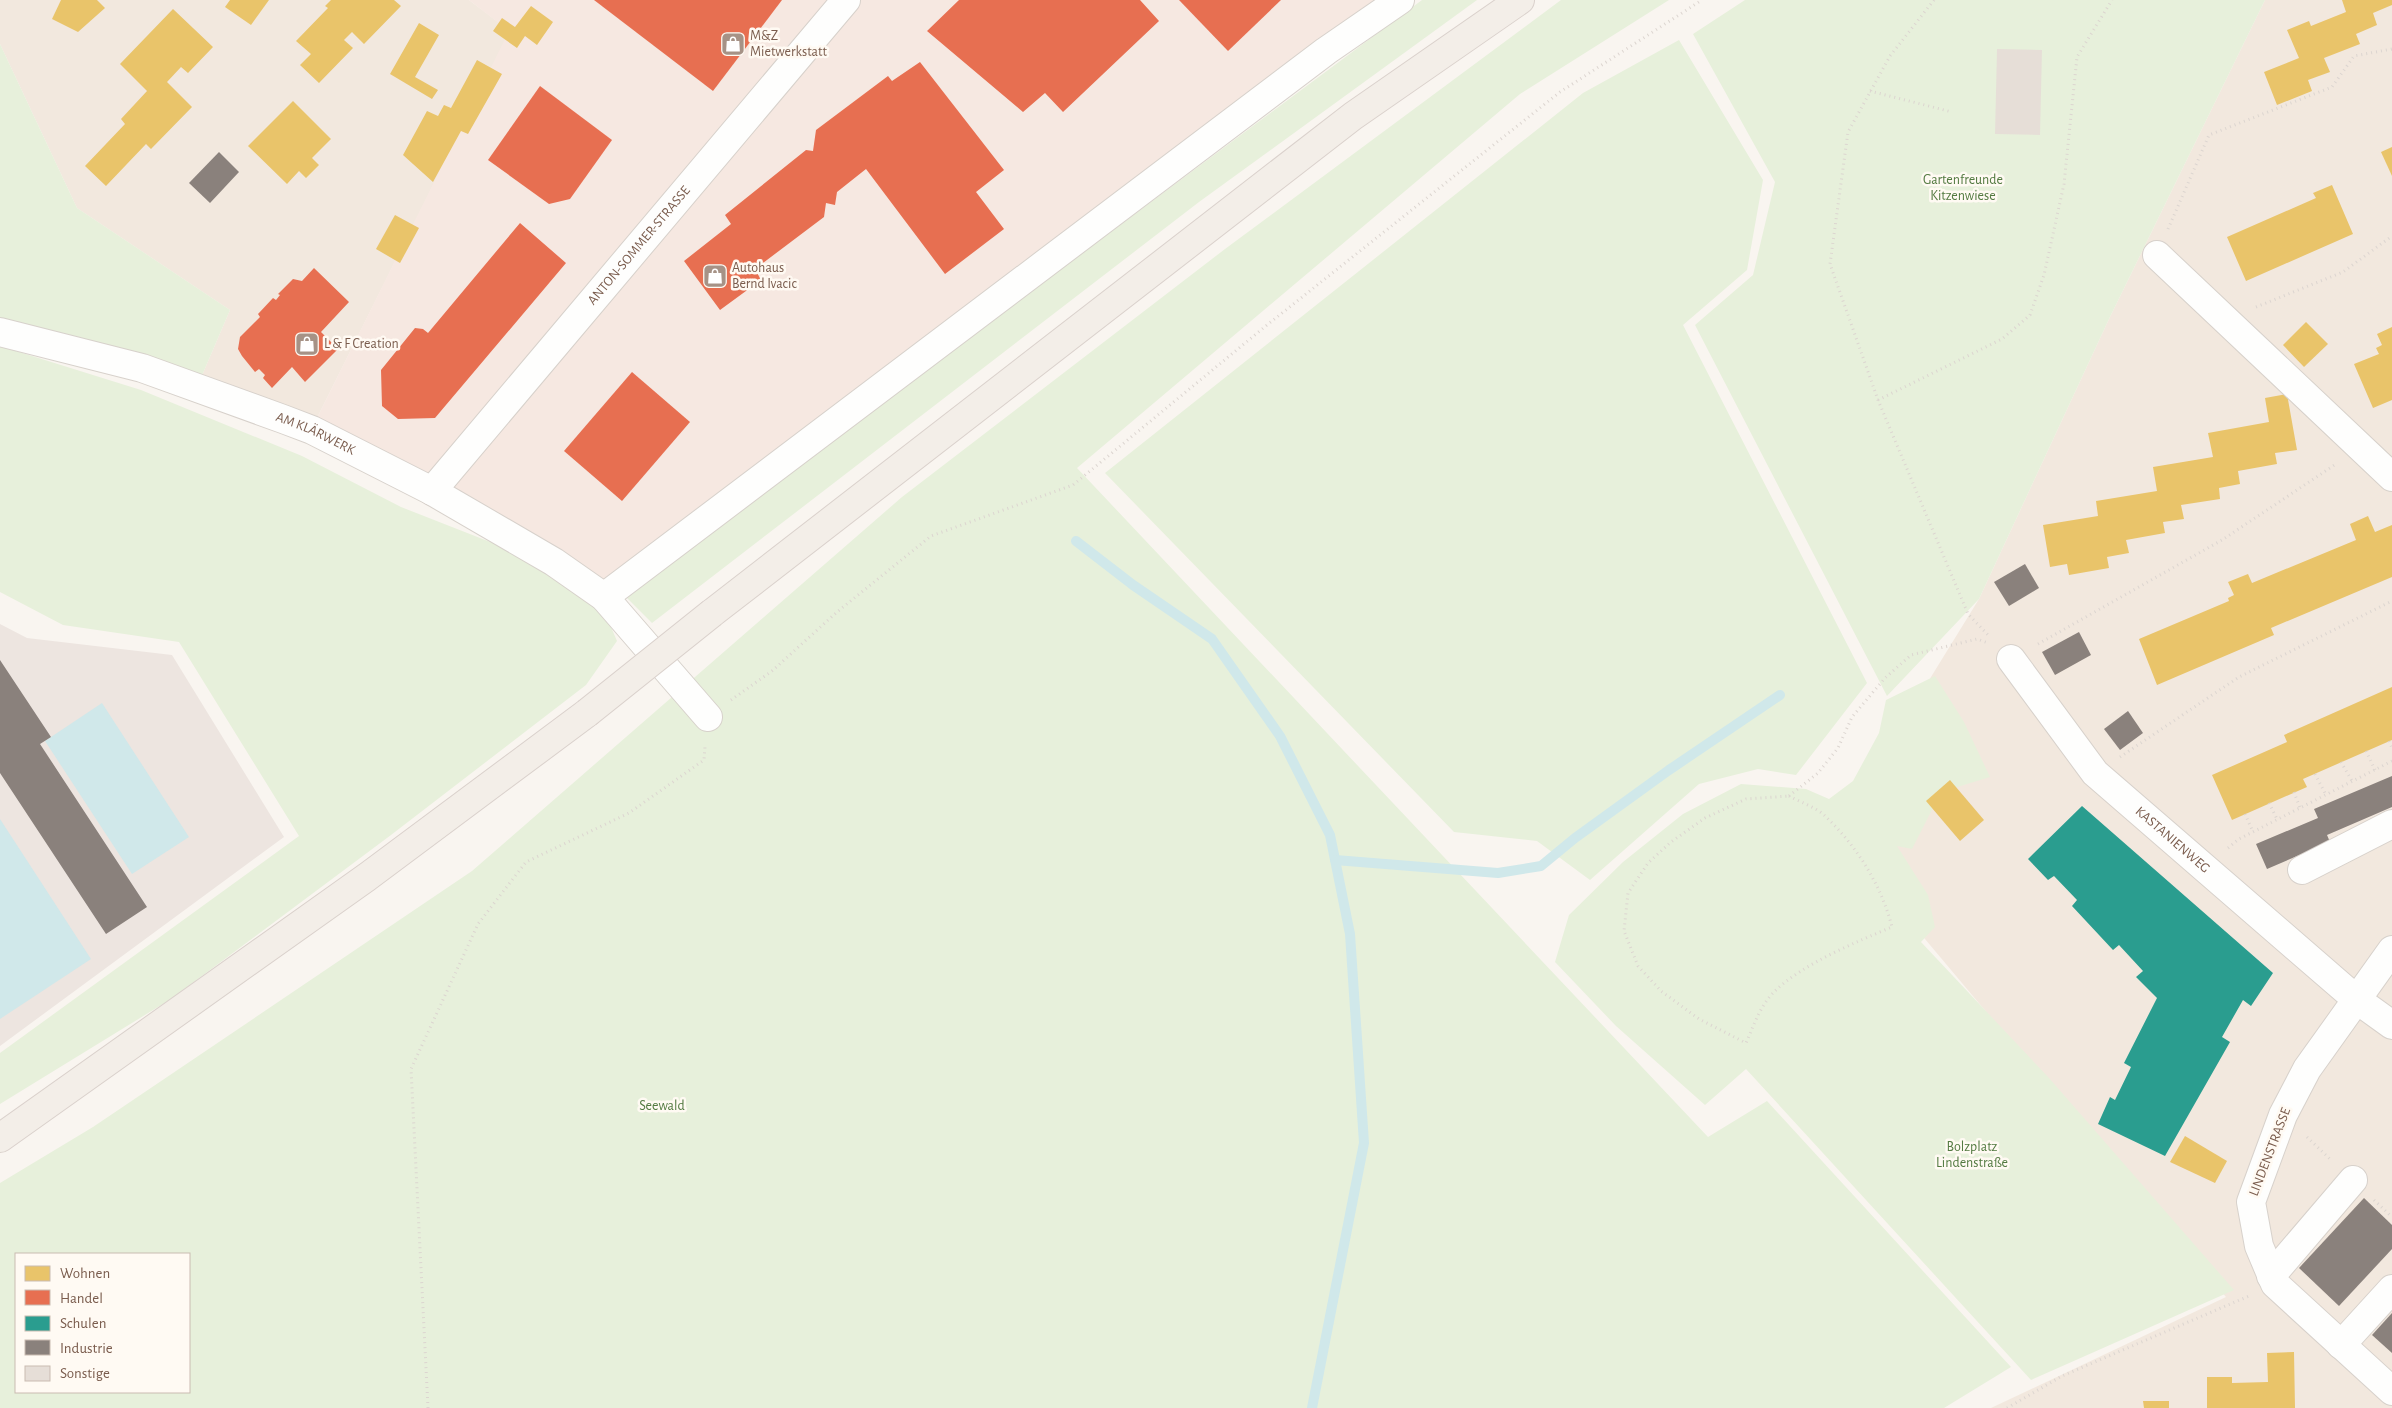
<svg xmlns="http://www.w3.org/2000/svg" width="2392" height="1408" viewBox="0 0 2392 1408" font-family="'Alegreya Sans',sans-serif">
  <rect width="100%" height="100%" fill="#f9f5f0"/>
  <!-- residential -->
  <g fill="#f2e8de">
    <polygon points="0,0 469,0 510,31 313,426 200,380 230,310 77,208 0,44"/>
    <polygon points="2265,0 2392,0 2392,1408 1991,1408 2226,1297 1909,920 1870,776 1979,599 2109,319"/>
  </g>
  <!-- commercial -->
  <polygon fill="#f6e8e1" points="469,0 1394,0 604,589 313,426 509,31"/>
  <!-- industrial -->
  <polygon fill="#ede5e0" points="0,624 27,638 172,655 284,837 0,1046"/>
  <!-- green -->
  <g fill="#e7f0db" fill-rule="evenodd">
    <polygon points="1422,0 1477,0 1199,202 652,623 624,595"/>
    <path d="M1561,0h108l-149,94 -443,374 631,669 59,-36 244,266 -67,41h-1944v-225l93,-56 379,-256 430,-374 323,-248zM16,1254h173v138h-173z"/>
    <polygon points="1745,0 2265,0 2109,319 1979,599 1887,696 1695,325 1753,275 1775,182 1693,34"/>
    <polygon points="1679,40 1763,180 1747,270 1683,325 1867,683 1796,775 1758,769 1699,784 1590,880 1537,841 1454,832 1105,473 1583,93"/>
    <polygon points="0,44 77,208 230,310 200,380 0,319"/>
    <polygon points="0,346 141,390 302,456 401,507 536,560 602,606 617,641 586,685 391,835 171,999 0,1104 0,1053 299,836 179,642 63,625 0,592"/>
    <polygon points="1935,676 1964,722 1990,777 1941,792 1912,849 1897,846 1928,895 1935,927 1921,942 2049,1078 2234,1290 2031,1380 1746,1069 1705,1105 1616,1026 1555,962 1569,915 1623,862 1683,814 1741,784 1806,789 1829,799 1853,781 1879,733 1886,700"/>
  </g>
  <!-- water -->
  <g fill="#d0e8ea">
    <polygon points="102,703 189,837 132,874 45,741"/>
    <polygon points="0,819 91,959 0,1019"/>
  </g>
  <!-- homes -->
  <g fill="#e9c46a">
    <polygon points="61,0 97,0 105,8 78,32 52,19"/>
    <polygon points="230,0 269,0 251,25 225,7"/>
    <polygon points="331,0 394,0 401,6 364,44 352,32 344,40 353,48 319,83 300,65 311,54 296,41 328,8 325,6"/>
    <polygon points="2342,0 2392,0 2392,5 2373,13 2377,25 2356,34 2360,44 2324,58 2330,72 2308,80 2312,91 2277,105 2264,72 2299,58 2287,30 2309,21 2311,26 2346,12"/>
    <polygon points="531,6 553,22 537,45 525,36 517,48 493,31 502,18 515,27"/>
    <polygon points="173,9 213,47 188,73 181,67 167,82 192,107 151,149 146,144 106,186 85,166 125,124 121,119 147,91 120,64"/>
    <polygon points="419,23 439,35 415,77 438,90 432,99 390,74"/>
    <polygon points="477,60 502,74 468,134 461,131 433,182 403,155 427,111 438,116 444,105 451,108"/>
    <polygon points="293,101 331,139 312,158 319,165 306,178 299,171 287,184 248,146"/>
    <polygon points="2392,147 2392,176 2381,152"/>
    <polygon points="2332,185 2353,234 2246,281 2227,237 2316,198 2313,193"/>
    <polygon points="395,215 419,228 400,263 376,249"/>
    <polygon points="2306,322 2328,344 2304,367 2283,345"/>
    <polygon points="2392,327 2392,400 2373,408 2354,364 2379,354 2376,348 2382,345 2377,334"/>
    <polygon points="2287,394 2297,450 2275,453 2277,464 2238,471 2240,484 2219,488 2220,499 2181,505 2184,519 2163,522 2165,533 2126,540 2129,553 2107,557 2109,568 2069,575 2067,564 2050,567 2043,525 2098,516 2096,501 2157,491 2153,467 2213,457 2208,433 2269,422 2265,398"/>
    <polygon points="2368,516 2375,532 2392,525 2392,577 2271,628 2274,635 2157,685 2139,639 2229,601 2228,598 2234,595 2228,582 2248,574 2252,583 2356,540 2350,524"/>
    <polygon points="2392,687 2392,740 2303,779 2307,787 2232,820 2212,775 2287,742 2284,735"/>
    <polygon points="1950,780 1984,820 1960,841 1926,801"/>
    <polygon points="2185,1136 2227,1161 2215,1183 2170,1162"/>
    <polygon points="2294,1352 2295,1408 2207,1408 2207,1377 2232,1377 2232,1383 2268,1382 2267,1353"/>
    <polygon points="2143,1401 2169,1401 2169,1408 2144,1408"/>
  </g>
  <!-- shops -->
  <g fill="#e76f51">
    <polygon points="594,0 782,0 713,91"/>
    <polygon points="959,0 1140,0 1159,21 1063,112 1045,93 1023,112 927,31"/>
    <polygon points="1179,0 1281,0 1228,51"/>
    <polygon points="920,62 1004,170 976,192 1004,229 945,274 866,169 837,192 835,205 826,203 824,217 755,269 761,280 720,310 684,261 731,224 725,215 806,150 813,151 816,130 888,76 892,81"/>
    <polygon points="540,86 612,140 570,199 549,204 488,160"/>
    <polygon points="520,223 566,263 435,418 398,419 382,406 381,370 415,328 423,329 428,333"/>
    <polygon points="314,268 349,302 321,332 338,349 305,382 292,367 272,388 263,378 265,375 259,369 255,372 242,356 238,349 240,337 260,317 258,314 273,298 276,300 280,295 278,294 293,279 302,281"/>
    <polygon points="632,372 690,422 622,501 564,451"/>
  </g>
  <!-- schools -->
  <polygon fill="#2a9d8f" points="2082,806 2273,973 2251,1006 2243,1000 2222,1037 2230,1042 2165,1156 2098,1124 2110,1097 2115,1100 2131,1067 2124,1063 2157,998 2136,977 2143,971 2119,945 2113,950 2072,906 2077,900 2054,876 2048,880 2028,859"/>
  <!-- industry -->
  <g fill="#8a817c">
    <polygon points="219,152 239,172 210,203 189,183"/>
    <polygon points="2025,564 2039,588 2009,606 1994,582"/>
    <polygon points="2079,632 2091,655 2055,675 2042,652"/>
    <polygon points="0,660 51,737 40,744 147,907 106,934 0,773"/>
    <polygon points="2128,711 2143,733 2120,750 2104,729"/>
    <polygon points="2392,776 2392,807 2327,835 2330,842 2267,869 2256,844 2318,818 2314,809"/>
    <polygon points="2364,1198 2392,1225 2392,1249 2339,1306 2299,1268"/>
    <polygon points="2392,1313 2392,1353 2372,1335"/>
  </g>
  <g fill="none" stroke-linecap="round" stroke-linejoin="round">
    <!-- stream -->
    <g stroke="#d0e8ea" stroke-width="10">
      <polyline points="1076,541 1133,585 1212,639 1280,736 1330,835 1350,934 1364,1143 1312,1408"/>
      <polyline points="1335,860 1498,873 1541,866 1575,838 1669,770 1780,695"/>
    </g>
  </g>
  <!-- building -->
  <polygon fill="#e6ded7" points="1997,49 2042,50 2040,135 1995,134"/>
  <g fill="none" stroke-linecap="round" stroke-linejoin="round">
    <!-- minor casing -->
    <g stroke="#d7d1cb" stroke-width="30">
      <g id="minor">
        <polyline points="2157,255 2392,477"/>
        <path id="s1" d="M0,332l142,36 141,51 29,11 120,61 122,71 50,35 104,120"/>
        <path id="s2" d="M432,491l414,-491"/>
        <polyline points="604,597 1326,51 1400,0"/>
        <path id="s3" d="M2011,659l84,114 261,226 36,26"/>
        <polyline points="2302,870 2392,824"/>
        <polyline points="2392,950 2307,1069 2283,1115 2251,1202 2259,1246 2275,1284 2392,1391"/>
        <polyline points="2271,1276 2353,1180"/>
        <polyline points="2341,1345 2392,1289"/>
      </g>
    </g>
    <!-- major casing -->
    <g stroke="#dad1cc" stroke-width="30">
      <g id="major">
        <polyline points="712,613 1353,116 1520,0"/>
        <polyline points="0,1138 367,877 587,713"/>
      </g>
    </g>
    <!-- path -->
    <g stroke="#dcd5d0" stroke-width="3" stroke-dasharray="1 4" stroke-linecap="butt">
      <polyline points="1934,0 1890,56 1848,132 1830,264 1878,400 1968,614 1990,637"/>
      <polyline points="1870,91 1952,112"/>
      <polyline points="2168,229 2209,135 2332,87 2354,56 2392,49"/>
      <polyline points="2256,307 2343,272 2392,236"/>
      <polyline points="1878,400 2002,339 2030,315 2044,275 2064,184 2077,57 2112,0"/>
      <polyline points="2038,644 2222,540 2336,464"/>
      <polyline points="731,700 772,671 837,612 931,536 1073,485 1267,325 1560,92 1702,0"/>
      <polyline points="2389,741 2392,748"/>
      <polyline points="2366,751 2375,770"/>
      <polyline points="2120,757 2239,677 2392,601"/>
      <polyline points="2341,762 2352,781"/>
      <polyline points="2315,774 2326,795"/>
      <polyline points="2294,792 2300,808"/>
      <path d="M1789,796c11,6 26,11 35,19 32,30 57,69 68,112 -36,15 -90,37 -118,65 -14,14 -20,33 -28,51l-47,-24 -38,-28 -23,-25 -14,-35 4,-38 20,-30 23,-21 34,-24 41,-19z"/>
      <polyline points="1789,796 1818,773 1838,748 1852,717 1885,678 1911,655 1977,639 1988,643"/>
      <polyline points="2269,803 2277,819"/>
      <polyline points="2245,814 2253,832"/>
      <polyline points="2228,848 2239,839 2392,761"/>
      <polyline points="2307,1137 2331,1160"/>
      <polyline points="2374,1200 2392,1217"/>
      <polyline points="428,1408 411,1069 478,924 526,862 629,813 704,760 705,747"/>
      <polyline points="2007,1408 2062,1376 2249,1296"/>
    </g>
    <!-- minor -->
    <use href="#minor" stroke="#fefefd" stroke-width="28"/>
    <!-- major -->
    <use href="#major" stroke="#f3eee8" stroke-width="28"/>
    <!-- major-bridge casing -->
    <g stroke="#dad1cc" stroke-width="30" stroke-linecap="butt">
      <polyline id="major-bridge" points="587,713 712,613"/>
    </g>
    <!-- major-bridge -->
    <use href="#major-bridge" stroke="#f3eee8" stroke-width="28"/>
  </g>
  <!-- icons -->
  <defs>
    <g id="shop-square" transform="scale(1.25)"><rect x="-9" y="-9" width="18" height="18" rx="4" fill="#a69286" stroke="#fffaf3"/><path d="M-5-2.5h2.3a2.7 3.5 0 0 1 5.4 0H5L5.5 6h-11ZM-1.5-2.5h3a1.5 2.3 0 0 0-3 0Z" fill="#fff"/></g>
  </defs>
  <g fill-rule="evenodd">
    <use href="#shop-square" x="733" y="44"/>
    <use href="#shop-square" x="715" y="276"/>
    <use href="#shop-square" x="307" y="344"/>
  </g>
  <g text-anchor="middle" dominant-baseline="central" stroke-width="5" stroke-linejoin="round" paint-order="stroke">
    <!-- poi labels -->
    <g font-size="14" fill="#7a5c4d" stroke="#fffaf3" text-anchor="start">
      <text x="750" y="36">M&amp;Z<tspan x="750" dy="16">Mietwerkstatt</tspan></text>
      <text x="732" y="268">Autohaus<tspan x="732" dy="16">Bernd Ivacic</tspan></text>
      <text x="324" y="344">L &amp; F Creation</text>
    </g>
    <!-- park labels -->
    <g font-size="14" fill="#537a41" stroke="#fffaf3">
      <text x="1963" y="180">Gartenfreunde<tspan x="1963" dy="16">Kitzenwiese</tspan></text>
      <text x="662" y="1106">Seewald</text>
      <text x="1972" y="1147">Bolzplatz<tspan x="1972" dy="16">Lindenstraße</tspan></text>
    </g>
    <!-- street labels -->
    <g font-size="14" fill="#7a5c4d" stroke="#fffaf3">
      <text stroke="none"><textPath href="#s2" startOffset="321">ANTON-SOMMER-STRASSE</textPath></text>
      <text stroke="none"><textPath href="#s1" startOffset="332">AM KLÄRWERK</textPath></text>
      <text stroke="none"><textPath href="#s3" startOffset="244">KASTANIENWEG</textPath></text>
      <text transform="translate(2270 1152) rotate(-69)">LINDENSTRASSE</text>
    </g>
  </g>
  <!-- legend -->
  <rect x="15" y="1253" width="175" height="140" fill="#fffaf3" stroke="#cabbb1"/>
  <rect x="25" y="1266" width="25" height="15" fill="#e9c46a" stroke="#cabbb1"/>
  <text x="60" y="1278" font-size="15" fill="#7a5c4d">Wohnen</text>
  <rect x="25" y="1290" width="25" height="15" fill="#e76f51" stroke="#cabbb1"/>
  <text x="60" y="1303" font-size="15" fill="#7a5c4d">Handel</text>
  <rect x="25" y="1316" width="25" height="15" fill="#2a9d8f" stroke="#cabbb1"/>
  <text x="60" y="1328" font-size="15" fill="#7a5c4d">Schulen</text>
  <rect x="25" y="1340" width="25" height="15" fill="#8a817c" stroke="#cabbb1"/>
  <text x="60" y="1353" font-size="15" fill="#7a5c4d">Industrie</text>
  <rect x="25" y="1366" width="25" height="15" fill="#e6ded7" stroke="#cabbb1"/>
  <text x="60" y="1378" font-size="15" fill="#7a5c4d">Sonstige</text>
</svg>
